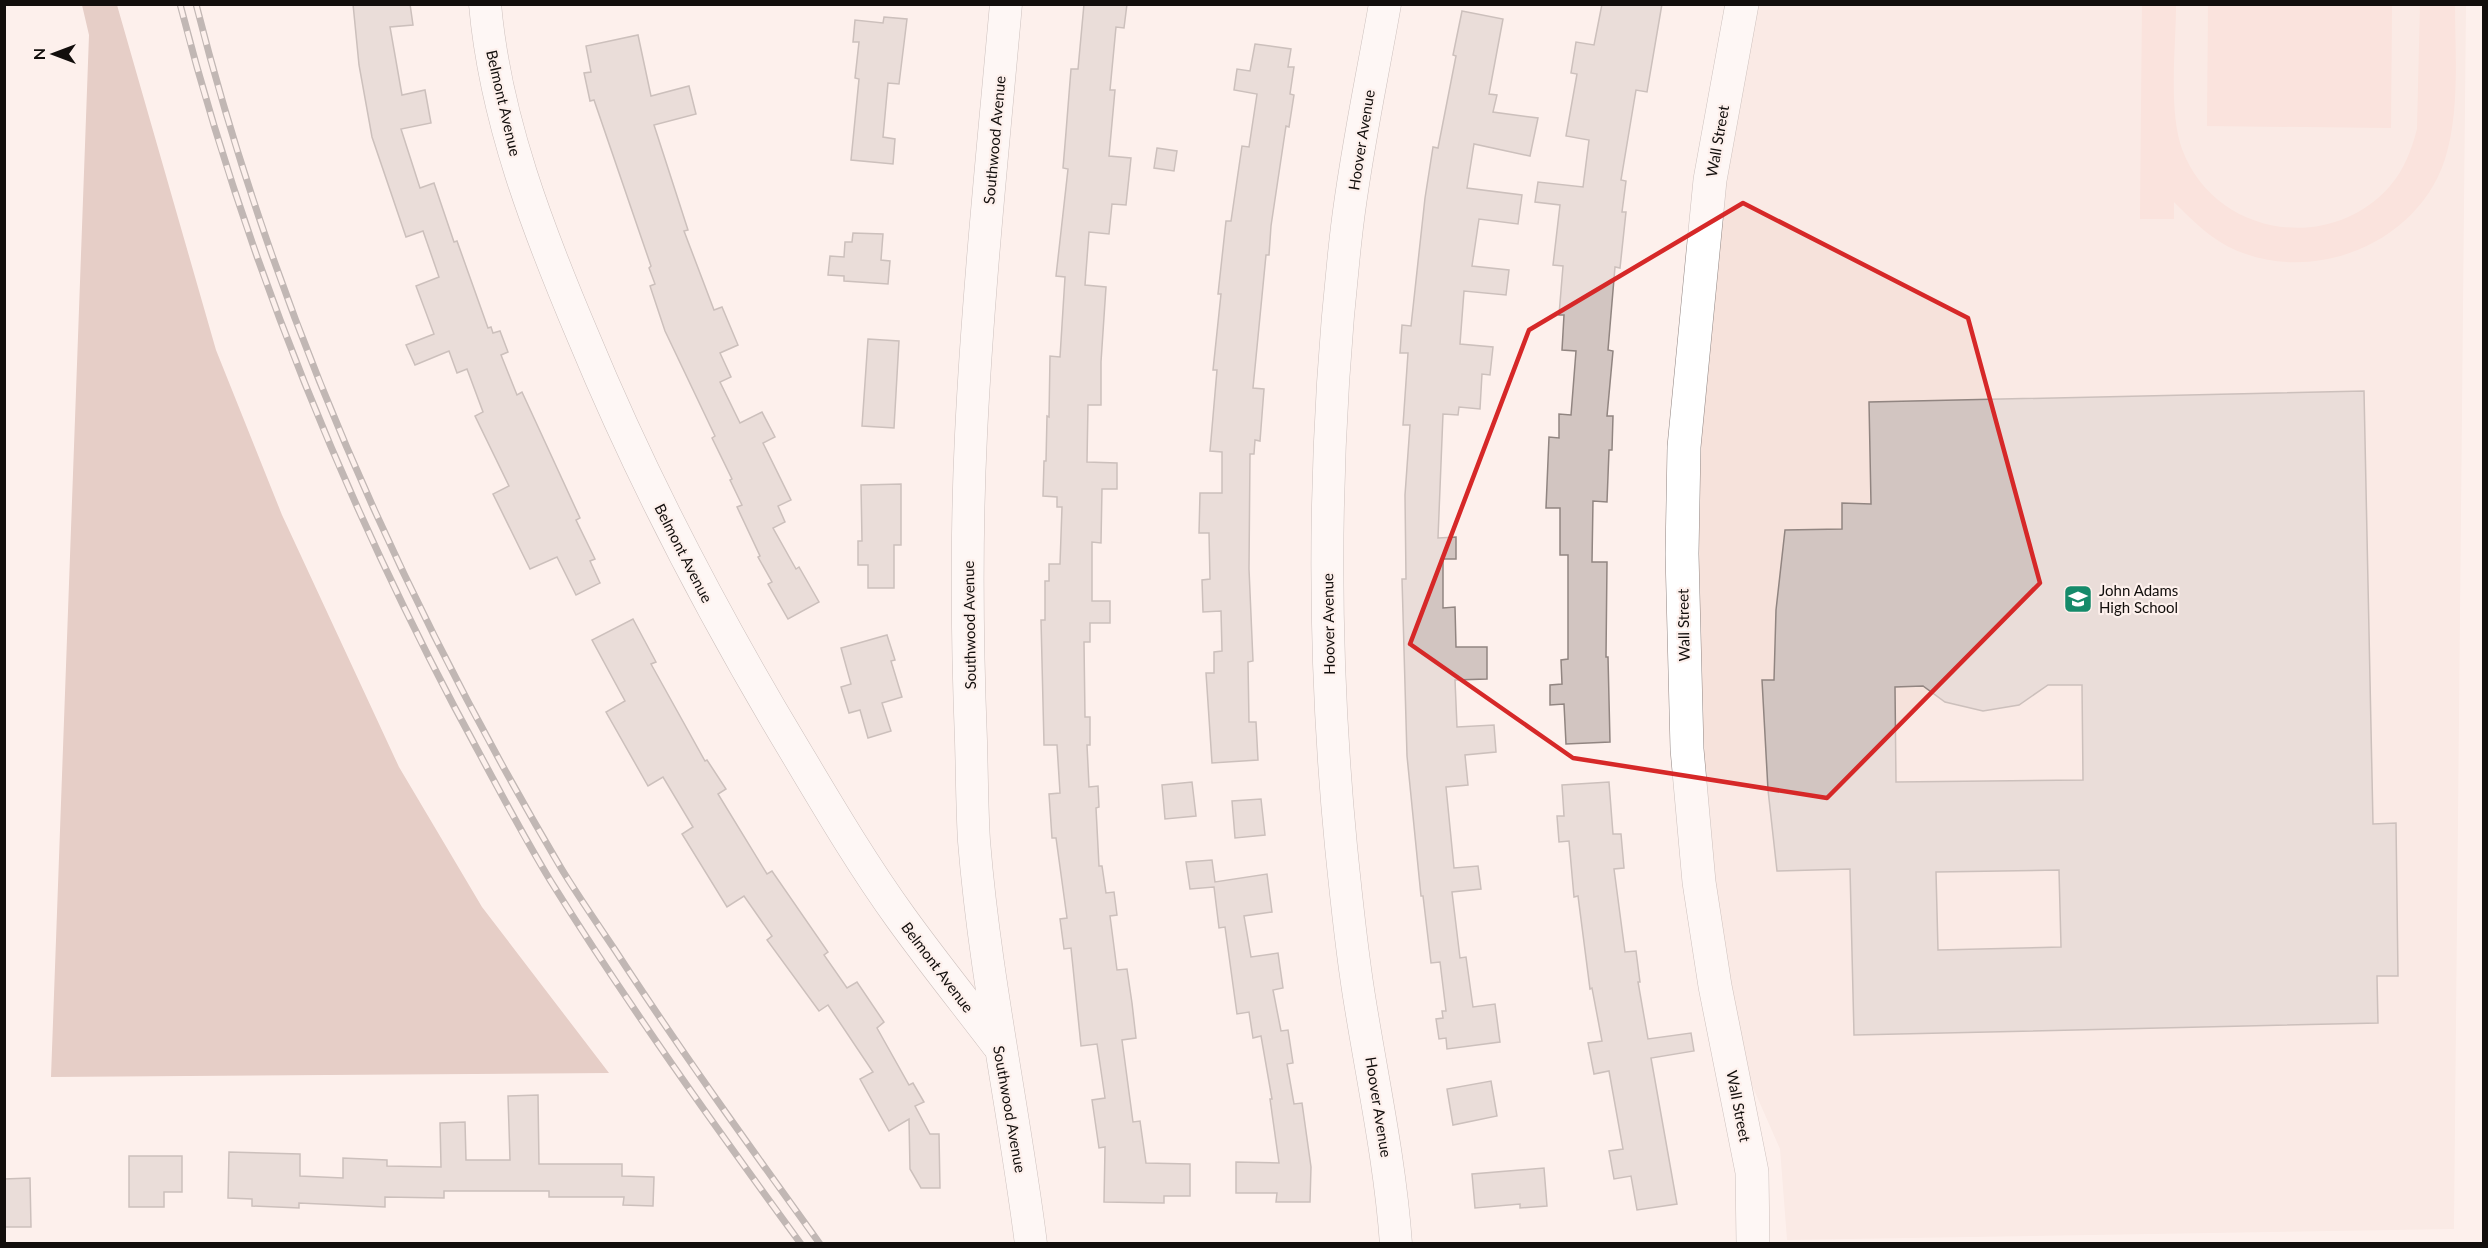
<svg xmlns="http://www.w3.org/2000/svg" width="2488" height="1248" viewBox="0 0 2488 1248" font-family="Lato,sans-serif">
  <rect width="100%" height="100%" fill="#fdf0ec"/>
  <!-- built -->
  <polygon fill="#f6e2db" points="1755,5 2466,5 2454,1229 1787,1240 1780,1149 1747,1074 1723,939 1712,865 1697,660 1697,457 1725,170"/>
  <!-- green -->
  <g fill="#f5d2c9">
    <path d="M2142,5h34c0,42 -8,105 6,144 32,87 148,106 208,37 14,-16 22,-37 27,-57l3,-124h35c0,50 5,105 -10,154 -26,81 -123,123 -202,94 -28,-10 -48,-30 -69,-51v17h-34z"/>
    <polygon points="2208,5 2392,5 2391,128 2207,126"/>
  </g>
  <!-- forest -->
  <polygon fill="#caa499" points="82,5 117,5 216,350 282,515 399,767 482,907 609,1073 51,1077 89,35"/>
  <!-- building -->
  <g fill="#d2c5c1" stroke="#918581" stroke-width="1.5" fill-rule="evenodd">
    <polygon points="353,4 410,4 413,25 390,27 402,95 425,90 431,123 401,129 420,188 434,183 454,242 457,241 488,328 491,327 493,333 500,331 508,352 501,355 517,395 522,392 580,518 576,520 595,559 590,561 600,583 576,595 557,557 530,569 493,494 509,486 475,416 483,412 467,369 457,373 449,351 415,365 406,345 434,334 416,286 439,277 423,231 406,237 372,137 359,65"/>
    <polygon points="1084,4 1127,4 1124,28 1116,27 1110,90 1115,90 1109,156 1131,158 1126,205 1112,204 1109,234 1089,232 1085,285 1106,287 1101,362 1101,405 1088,405 1087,462 1117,463 1117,489 1102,489 1101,543 1092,542 1092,601 1110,601 1110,623 1090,623 1090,642 1084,642 1085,717 1090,717 1090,745 1087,745 1089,787 1098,786 1099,807 1096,808 1099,866 1102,866 1106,893 1114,892 1117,915 1110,916 1117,970 1127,969 1132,1003 1136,1038 1122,1040 1133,1122 1140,1121 1146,1163 1190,1164 1190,1196 1164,1196 1164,1203 1104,1202 1105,1147 1099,1148 1092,1100 1105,1098 1097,1044 1081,1046 1071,948 1064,949 1060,919 1067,918 1056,838 1052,838 1049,794 1060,793 1057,745 1044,745 1041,620 1045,620 1045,581 1049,581 1049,564 1060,564 1062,507 1057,507 1057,497 1043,496 1044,461 1046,461 1047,416 1049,417 1050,356 1060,357 1065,277 1056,276 1068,169 1063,168 1066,132 1071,69 1078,69"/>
    <polygon points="1602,4 1662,4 1647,92 1636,90 1621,180 1626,181 1622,212 1626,212 1620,268 1615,267 1608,350 1613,351 1607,416 1613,416 1612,450 1609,450 1607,502 1593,501 1592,562 1607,562 1606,657 1608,657 1610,742 1566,744 1564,704 1550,705 1550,685 1562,684 1561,660 1568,659 1568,555 1560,555 1560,508 1546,508 1549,437 1559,438 1559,414 1571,415 1576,351 1562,350 1564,315 1559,315 1563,266 1553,265 1560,205 1535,202 1538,182 1583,187 1589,140 1566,136 1577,74 1571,73 1576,42 1594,45"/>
    <polygon points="1462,11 1503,19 1489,94 1497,95 1493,112 1538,118 1530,156 1474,144 1467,188 1522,195 1518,224 1479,219 1472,266 1509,270 1506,295 1464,291 1460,344 1493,347 1490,375 1482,374 1480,409 1459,407 1458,415 1443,414 1438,538 1456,537 1456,559 1443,559 1443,608 1455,607 1456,647 1487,647 1487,679 1455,680 1457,727 1494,725 1496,752 1465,755 1468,785 1446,787 1454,868 1478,866 1481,889 1452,892 1460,958 1466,957 1473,1007 1495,1004 1500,1042 1447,1049 1446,1038 1439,1039 1436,1019 1443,1018 1442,1011 1446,1011 1440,962 1431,963 1423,896 1421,896 1407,756 1402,579 1406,579 1405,495 1410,425 1403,425 1408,353 1400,353 1402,325 1411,326 1425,198 1433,147 1438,148 1456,56 1453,55"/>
    <polygon points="884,17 907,19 899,84 888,83 883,137 895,139 893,164 851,160 859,79 855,78 859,42 853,42 855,20 883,23"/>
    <polygon points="638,35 651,96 689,86 696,114 654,125 688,230 684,231 714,310 722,307 738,345 720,353 731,377 720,382 740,423 762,412 775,437 763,443 791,500 778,506 785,522 773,528 796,569 799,567 819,602 788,619 768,584 772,582 758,557 760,556 737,507 742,505 730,480 732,479 712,438 715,436 665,331 650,286 655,284 649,268 651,266 594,100 590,101 584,73 591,72 586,46"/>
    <polygon points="1255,44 1291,49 1288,67 1294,67 1290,94 1294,95 1289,127 1286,126 1271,226 1269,255 1266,255 1253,388 1264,389 1260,441 1255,440 1254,454 1250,454 1249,569 1253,661 1248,662 1249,722 1256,722 1258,760 1212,763 1206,673 1214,673 1214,652 1222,651 1221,611 1203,612 1202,580 1210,579 1209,533 1199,533 1200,493 1222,493 1222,452 1210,451 1217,370 1213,370 1221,294 1218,294 1226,221 1231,221 1242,146 1249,147 1257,94 1234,90 1237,69 1250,71"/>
    <polygon points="1157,148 1177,151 1174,171 1154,168"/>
    <polygon points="853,233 883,234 881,260 890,261 888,284 844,281 844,276 828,275 830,256 844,257 845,242 852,242"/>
    <polygon points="868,339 899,341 894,428 862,426"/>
    <path d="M2364,391l9,433 23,-1 2,153h-21l1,47 -524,12 -4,-166 -73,2 -9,-81 -6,-110h12l2,-70 9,-80 57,-1v-26l29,1 -2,-102zM2048,685h34l1,95 -187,2 -1,-95 28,-1 22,16 38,9 36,-6zM2059,870l2,77 -123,3 -2,-78z"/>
    <polygon points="901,484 901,545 894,545 894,588 868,588 868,565 858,565 858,541 862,541 861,485"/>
    <polygon points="633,619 656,662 651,664 705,761 707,760 726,789 718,794 767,874 772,871 828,952 824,955 847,988 857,982 884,1022 877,1028 909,1085 913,1083 924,1102 915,1106 930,1134 939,1134 940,1188 921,1188 910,1169 909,1119 889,1131 860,1079 873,1072 828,1005 819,1011 767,940 772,936 744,896 727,907 682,834 693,827 663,777 648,786 606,712 625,701 592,640"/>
    <polygon points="887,635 895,660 891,661 902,697 882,703 891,731 868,738 860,710 849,713 841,687 851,684 841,648"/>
    <polygon points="1192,782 1196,816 1165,819 1162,785"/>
    <polygon points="1609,782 1613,834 1621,834 1624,868 1614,869 1625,952 1636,951 1640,982 1638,982 1648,1039 1691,1033 1694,1051 1651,1058 1677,1204 1637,1210 1631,1176 1614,1179 1609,1151 1623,1149 1609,1071 1594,1074 1588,1043 1602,1041 1592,988 1590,989 1578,896 1574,897 1569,841 1559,842 1557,816 1564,816 1562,785"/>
    <polygon points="1261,799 1265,835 1235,838 1232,801"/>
    <polygon points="1212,860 1215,882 1267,874 1272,912 1244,916 1251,957 1278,953 1283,988 1273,990 1281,1031 1288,1030 1293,1063 1287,1064 1294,1104 1302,1103 1311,1167 1310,1202 1276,1202 1277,1193 1236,1193 1236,1162 1279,1163 1270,1099 1272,1099 1261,1036 1253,1038 1249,1012 1237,1014 1225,927 1219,928 1214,887 1190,889 1186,862"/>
    <polygon points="1491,1081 1497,1116 1453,1125 1447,1089"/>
    <polygon points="538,1095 539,1164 622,1164 622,1176 654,1177 653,1206 623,1205 624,1197 549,1197 549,1191 444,1191 444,1198 385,1197 385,1207 299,1203 299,1208 252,1206 252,1199 228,1198 229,1152 300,1154 300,1176 343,1178 343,1158 387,1160 387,1166 441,1167 440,1123 465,1122 466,1160 510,1160 508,1096"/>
    <polygon points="129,1156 182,1156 182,1192 164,1192 164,1207 129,1207"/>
    <polygon points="1544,1168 1547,1206 1520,1208 1520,1204 1475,1208 1472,1174"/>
    <polygon points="30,1178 31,1227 4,1227 4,1179"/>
  </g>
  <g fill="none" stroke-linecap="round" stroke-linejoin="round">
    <!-- minor casing -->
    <g stroke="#928683" stroke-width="33">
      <g id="minor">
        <path d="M485,4c10,115 53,226 98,332 59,143 131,280 211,413 34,57 68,115 107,169 31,43 64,84 96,126"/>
        <path d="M1006,4c-13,144 -28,287 -35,431 -5,102 -4,204 0,306 1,33 1,67 3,100 11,136 40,268 57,403"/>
        <path d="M1385,4c-13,74 -29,148 -38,223 -24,206 -26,413 -6,619 5,50 10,100 18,150 13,82 31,164 37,248"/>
      </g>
    </g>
    <!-- tertiary casing -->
    <g stroke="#928683" stroke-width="34">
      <polyline id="tertiary" points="1742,4 1710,180 1684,447 1682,554 1687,749 1699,882 1715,986 1752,1172 1753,1244"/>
    </g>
    <!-- minor -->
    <use href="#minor" stroke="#fff" stroke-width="32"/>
    <!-- tertiary -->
    <use href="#tertiary" stroke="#fff" stroke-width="33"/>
    <!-- rail casing -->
    <g stroke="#79716f" stroke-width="7">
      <g id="rail">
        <path d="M180,4c63,245 158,481 275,704 31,57 61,116 95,172 78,125 164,245 251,364"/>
        <path d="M196,4c77,304 206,595 365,864 17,28 36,55 54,82 65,100 135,197 205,294"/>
      </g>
    </g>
    <!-- rail -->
    <use href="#rail" stroke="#fdf0ec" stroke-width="4.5" stroke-dasharray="14" stroke-linecap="butt"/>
  </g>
  <!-- marked area -->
  <path d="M0 0H2488V1248H0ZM1743,203l225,115 72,265 -213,215 -254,-40 -163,-114 119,-314z" fill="#fdf0ec" fill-opacity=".55" fill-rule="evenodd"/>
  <path fill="none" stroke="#d62828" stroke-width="4.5" stroke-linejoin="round" d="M1743,203l225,115 72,265 -213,215 -254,-40 -163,-114 119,-314z"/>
  <!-- icons -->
  <defs>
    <g id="school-square" transform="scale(1.5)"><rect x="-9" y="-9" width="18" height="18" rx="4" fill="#158a6a" stroke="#fdf0ec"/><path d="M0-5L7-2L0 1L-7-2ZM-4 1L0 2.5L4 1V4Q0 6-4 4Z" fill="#fff"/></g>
  </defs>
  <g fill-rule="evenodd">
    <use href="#school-square" x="2078" y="599"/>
  </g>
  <g text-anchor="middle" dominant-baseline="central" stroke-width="4.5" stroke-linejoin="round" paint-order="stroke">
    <!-- street labels -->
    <g font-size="15" fill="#120e0c" stroke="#fdf0ec">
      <text transform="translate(504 103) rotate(77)">Belmont Avenue</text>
      <text transform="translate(994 140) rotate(-85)">Southwood Avenue</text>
      <text transform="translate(1361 140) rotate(-81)">Hoover Avenue</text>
      <text transform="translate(1717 141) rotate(-80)">Wall Street</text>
      <text transform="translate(684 553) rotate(63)">Belmont Avenue</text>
      <text transform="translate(1328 624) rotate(-91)">Hoover Avenue</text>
      <text transform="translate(969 625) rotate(-91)">Southwood Avenue</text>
      <text transform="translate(1683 625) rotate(-91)">Wall Street</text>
      <text transform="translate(938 967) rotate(53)">Belmont Avenue</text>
      <text transform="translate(1739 1106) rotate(79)">Wall Street</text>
      <text transform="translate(1379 1107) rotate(81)">Hoover Avenue</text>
      <text transform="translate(1010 1109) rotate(80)">Southwood Avenue</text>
    </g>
    <!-- poi labels -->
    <g font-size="15" fill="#120e0c" stroke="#fdf0ec" text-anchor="start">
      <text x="2099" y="590">John Adams<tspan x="2099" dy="17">High School</tspan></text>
    </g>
  </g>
  <!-- border -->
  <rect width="2488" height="1248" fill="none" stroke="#120e0c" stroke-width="12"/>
  <!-- north arrow -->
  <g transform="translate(54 54) rotate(270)" stroke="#fdf0ec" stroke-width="4.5" paint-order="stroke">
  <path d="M0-4.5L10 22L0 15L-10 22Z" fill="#120e0c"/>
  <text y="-9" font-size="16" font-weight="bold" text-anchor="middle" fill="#120e0c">N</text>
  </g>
</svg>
